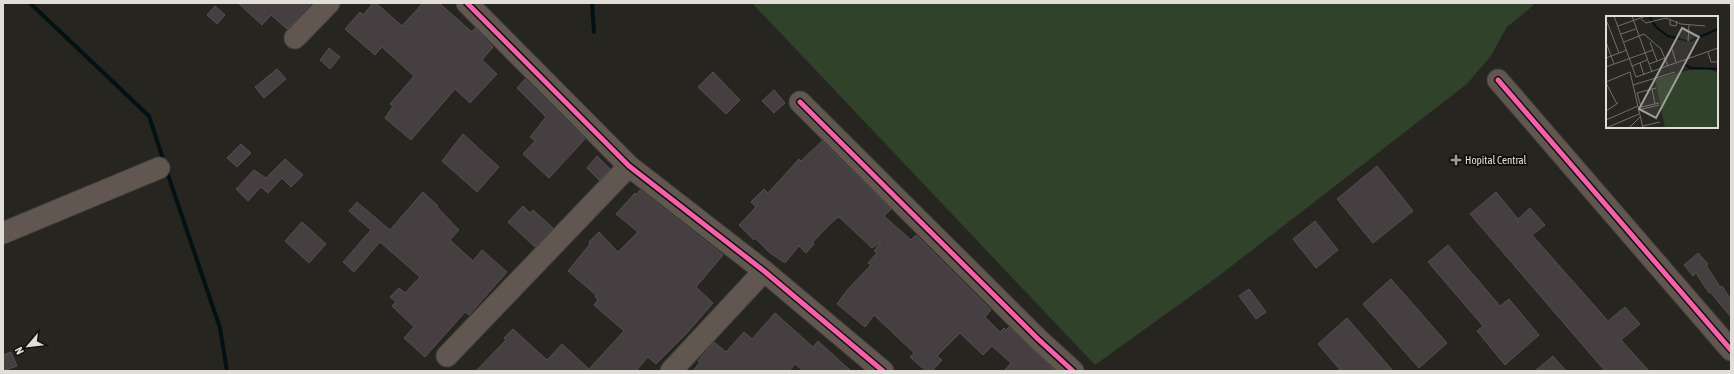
<svg xmlns="http://www.w3.org/2000/svg" width="1734" height="374" viewBox="0 0 1734 374" font-family="'Asap Condensed',sans-serif">
  <rect width="100%" height="100%" fill="#262520"/>
  <!-- green -->
  <polygon fill="#31422a" points="752,3 1536,3 1507,27 1490,57 1467,84 1216,278 1095,365"/>
  <g fill="none" stroke-linecap="round" stroke-linejoin="round">
    <!-- stream -->
    <g stroke="#031115" stroke-width="4">
      <polyline points="30,3 149,116 164,162"/>
      <polyline points="592,3 594,32"/>
      <polyline points="166,169 220,328 227,371"/>
    </g>
  </g>
  <!-- building -->
  <g fill="#453f42" stroke="#535050">
    <polygon points="238,3 312,3 287,29 271,15 262,25"/>
    <polygon points="373,3 376,3 402,26 423,3 439,3 472,32 475,28 493,47 482,60 497,74 470,103 455,89 411,140 385,118 393,106 390,104 414,76 382,47 375,55 345,29 360,12 363,15"/>
    <polygon points="215,6 225,15 217,24 207,15"/>
    <polygon points="329,48 340,57 330,69 320,60"/>
    <polygon points="277,69 286,79 264,98 255,87"/>
    <polygon points="713,72 740,100 726,114 698,87"/>
    <polygon points="525,79 585,139 549,178 523,154 535,141 530,137 546,117 517,88"/>
    <polygon points="774,90 785,103 774,113 762,101"/>
    <polygon points="463,134 499,167 477,192 442,161"/>
    <polygon points="822,141 891,209 884,216 911,240 916,235 991,310 985,317 1000,332 1004,328 1006,330 1009,327 1055,371 1004,371 1011,363 992,346 983,355 960,333 937,356 942,360 932,371 926,371 910,357 914,353 874,315 865,327 837,304 848,289 871,265 868,263 877,253 874,251 881,242 872,248 840,218 838,217 827,227 812,243 814,244 806,253 799,246 785,263 769,252 755,238 754,240 739,225 756,207 751,202 764,189 768,193 799,159 801,161"/>
    <polygon points="241,144 251,153 237,167 227,158"/>
    <polygon points="597,156 610,169 599,180 587,168"/>
    <polygon points="285,159 303,175 291,187 282,178 268,193 261,187 248,201 236,189 254,170 266,178"/>
    <polygon points="1377,166 1413,211 1373,243 1337,199"/>
    <polygon points="640,190 723,255 696,287 713,303 687,333 656,364 648,357 636,371 476,371 506,340 504,338 513,329 547,360 562,344 589,369 624,331 594,305 598,300 595,297 596,295 568,271 590,244 589,242 599,232 618,252 638,232 616,214 635,193 636,195"/>
    <polygon points="423,192 438,206 437,207 459,230 450,240 473,261 482,250 507,272 469,315 465,312 425,357 404,338 414,327 392,306 396,302 390,297 399,288 405,293 420,277 380,242 354,272 343,262 371,230 349,211 357,202 390,230"/>
    <polygon points="1496,192 1518,219 1530,208 1545,225 1532,235 1608,321 1625,307 1640,324 1621,340 1649,371 1605,371 1543,299 1470,214"/>
    <polygon points="523,206 530,213 533,210 553,228 535,247 508,222"/>
    <polygon points="1315,221 1338,250 1316,268 1293,239"/>
    <polygon points="302,222 326,244 309,263 285,241"/>
    <polygon points="1448,245 1500,306 1509,299 1539,335 1505,365 1477,331 1483,326 1428,262"/>
    <polygon points="1698,253 1708,264 1706,265 1720,287 1722,286 1731,300 1731,317 1710,292 1709,293 1696,273 1693,276 1684,265"/>
    <polygon points="1391,279 1447,343 1419,368 1363,304"/>
    <polygon points="1249,289 1266,312 1256,319 1239,296"/>
    <polygon points="775,313 813,347 818,341 851,371 803,371 795,364 789,371 693,371 700,362 698,361 714,342 726,352 744,332 752,339"/>
    <polygon points="1347,318 1393,371 1341,371 1318,344"/>
    <polygon points="11,352 17,366 3,371 3,355"/>
    <polygon points="1553,356 1566,371 1535,371"/>
  </g>
  <g fill="none" stroke-linecap="round" stroke-linejoin="round">
    <!-- minor casing -->
    <g stroke="#43423e" stroke-width="23">
      <g id="minor">
        <polyline points="467,3 629,166 764,271 883,371"/>
        <polyline points="295,38 329,3"/>
        <polyline points="1498,80 1731,350"/>
        <polyline points="800,102 1038,339 1073,371"/>
        <polyline points="3,233 159,168"/>
        <polyline points="447,356 629,166"/>
        <polyline points="671,371 764,271"/>
      </g>
    </g>
    <!-- minor -->
    <use href="#minor" stroke="#625650" stroke-width="21"/>
    <!-- cycleway casing -->
    <g stroke="#11100b" stroke-width="8">
      <g id="cycleway">
        <polyline points="467,3 629,166 764,271 883,371"/>
        <polyline points="1498,80 1731,350"/>
        <polyline points="800,102 1038,339 1073,371"/>
      </g>
    </g>
    <!-- cycleway -->
    <use href="#cycleway" stroke="#f560ab" stroke-width="5"/>
  </g>
  <!-- markers -->
  <path fill="#9f9d97" stroke="#11100b" stroke-width="1.5" d="M1454 154h4v4h4v4h-4v4h-4v-4h-4v-4h4z"/>
  <g text-anchor="middle" dominant-baseline="central" stroke-width="4" stroke-linejoin="round" paint-order="stroke">
    <!-- poi labels -->
    <g font-size="11" fill="#e0ded7" stroke="#11100b" text-anchor="start">
      <text x="1465" y="160">Hopital Central</text>
    </g>
  </g>
  <!-- overview -->
  <g transform="translate(1606 16)">
    <rect width="112" height="112" fill="#262520"/>
    <path d="M103,53l9,4v55h-53l-10,-49 34,-9z" fill="#31422a"/>
    <path fill="none" stroke="#031115" stroke-width="2" d="M43,0l7,11 12,9 19,5M84,25l28,-12M77,48l8,4 27,1"/>
    <path fill="none" stroke="#706f69" stroke-width="1" d="M8,0l22,61 82,-29M26,0l20,56M35,3l5,4 20,-5 15,6 24,2M64,4v5l6,1 1,-5M1,6l12,31M12,10l28,-10M15,18l15,-5M82,25l1,-16M0,26l8,22M18,26l20,-8 17,15 7,17M44,26l7,19M66,33l4,13M102,36l3,10h7M0,42l21,-8M34,47l4,12M43,48l16,-6M26,50l15,-6M0,51l47,-17M24,56l13,56M0,66l24,-10M0,67l11,21M27,69l42,-13M50,72l-19,5 4,14 18,-4M46,73l3,15M32,94l21,-5M0,95l12,-8M0,104l32,-14M37,110l17,-4M0,112l33,-14M23,112l11,-11"/>
    <path fill="#9f9d97" fill-opacity="0.15" stroke="#9f9d97" stroke-width="2" d="M76,12l17,9 -43,81 -17,-9z"/>
    <rect width="112" height="112" fill="none" stroke="#e0ded7" stroke-width="2"/>
  </g>
  <!-- border -->
  <rect width="1734" height="374" fill="none" stroke="#e0ded7" stroke-width="8"/>
  <!-- north arrow -->
  <g transform="translate(28 346) rotate(242)" stroke="#11100b" stroke-width="3" paint-order="stroke">
  <path d="M0-3L7 15L0 10L-7 15Z" fill="#e0ded7"/>
  <text y="-6" font-size="11" font-weight="bold" text-anchor="middle" fill="#e0ded7">N</text>
  </g>
</svg>
